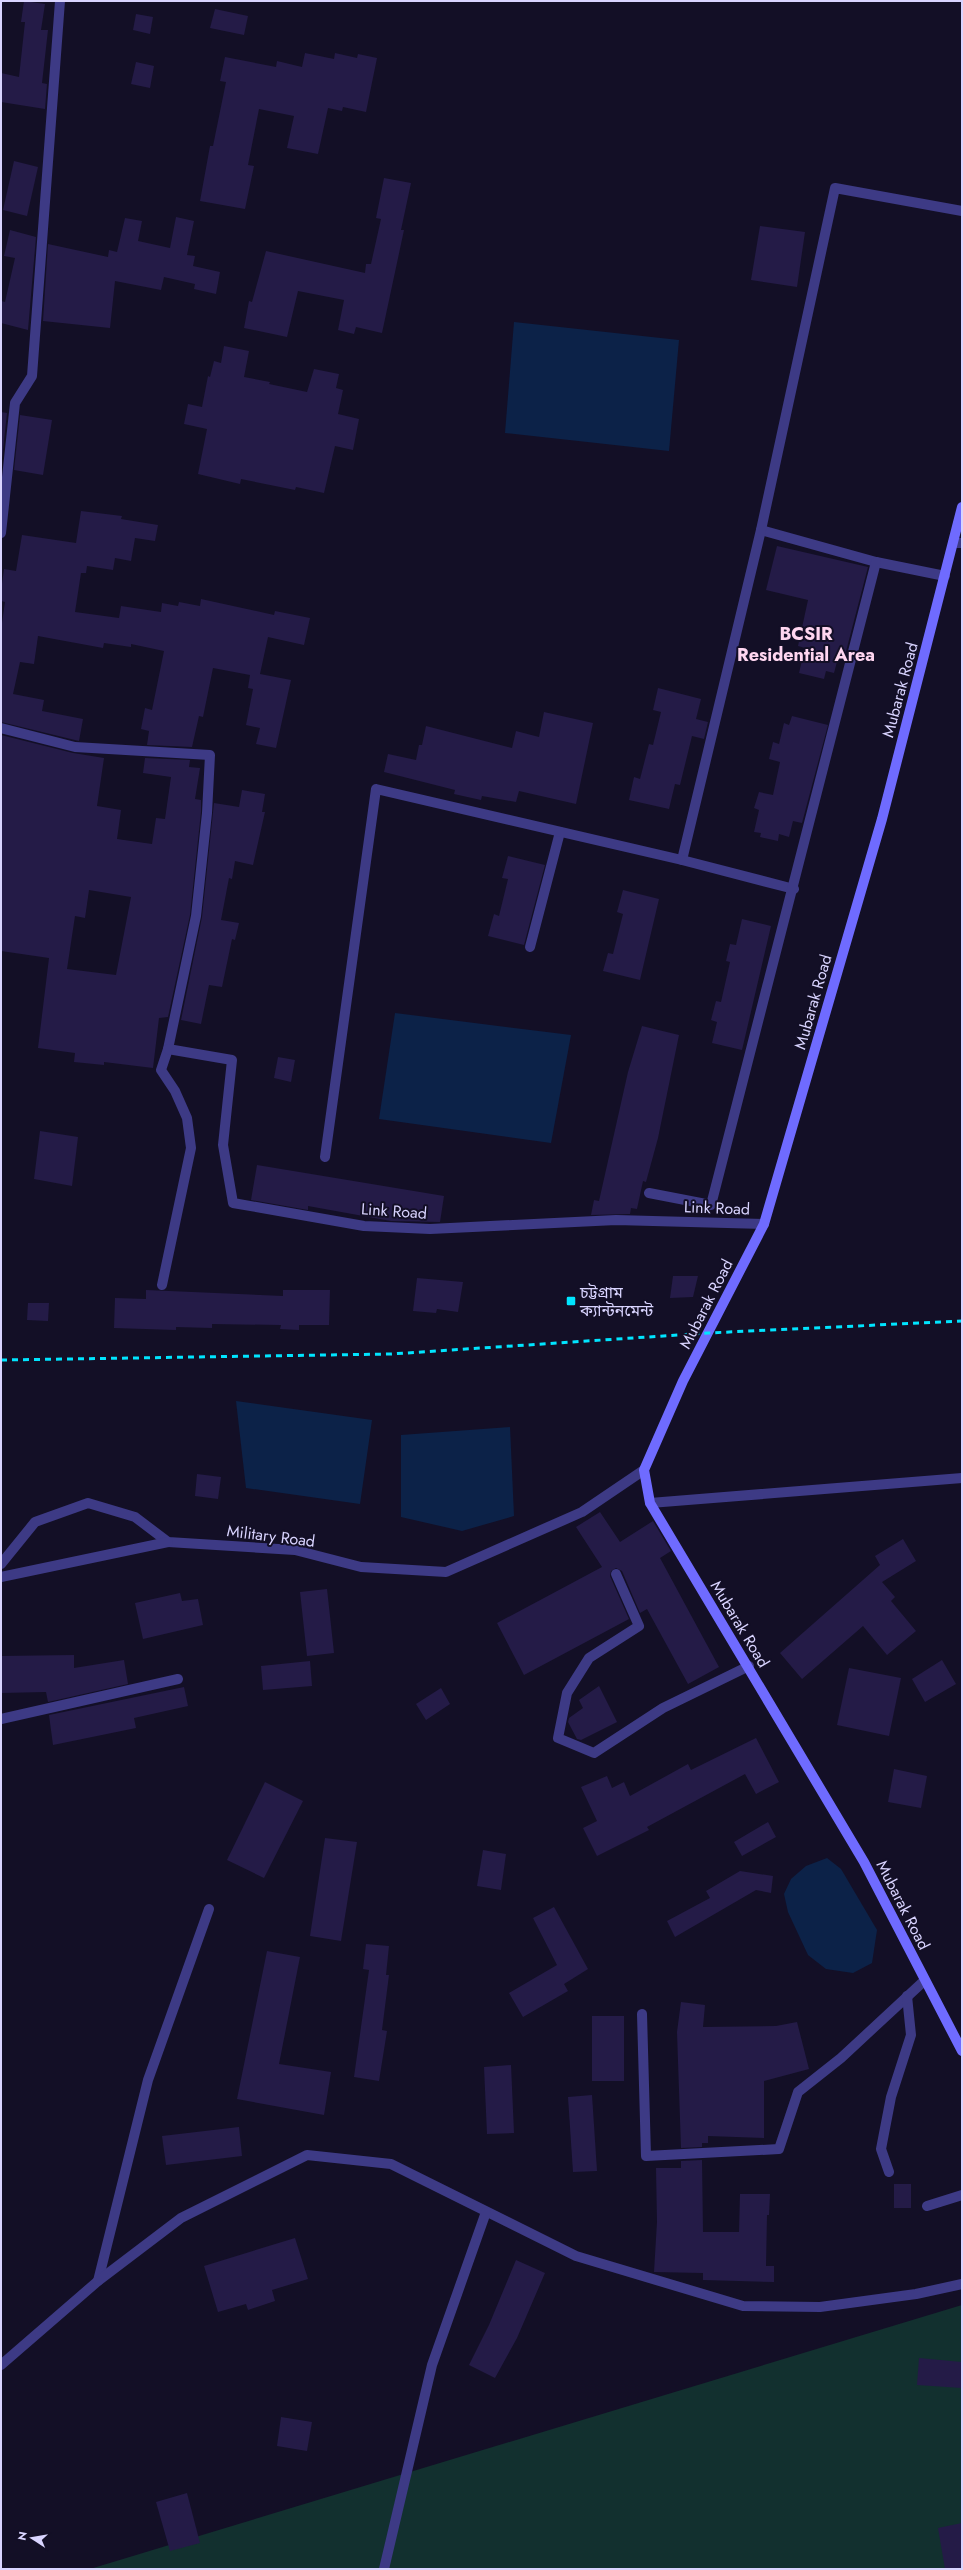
<svg xmlns="http://www.w3.org/2000/svg" width="963" height="2570" viewBox="0 0 963 2570" font-family="Jost,'Noto Sans Bengali',sans-serif">
  <rect width="100%" height="100%" fill="#130f26"/>
  <!-- green -->
  <polygon fill="#12302f" points="962,2305 962,2569 90,2569"/>
  <!-- water -->
  <g fill="#0c2248">
    <polygon points="514,322 679,340 669,451 505,433"/>
    <polygon points="395,1013 571,1035 551,1143 379,1119"/>
    <polygon points="236,1401 372,1420 360,1504 246,1488"/>
    <polygon points="510,1427 514,1516 462,1531 401,1517 401,1435"/>
    <polygon points="827,1858 841,1869 877,1930 872,1963 853,1973 826,1969 808,1955 788,1912 784,1894 791,1879 806,1866"/>
  </g>
  <!-- building -->
  <g fill="#241b47" fill-rule="evenodd">
    <polygon points="24,1 45,4 41,30 48,30 42,83 47,84 45,109 1,102 1,73 19,77 25,22 21,22"/>
    <polygon points="215,9 248,16 244,35 210,28"/>
    <polygon points="136,14 153,17 150,34 133,30"/>
    <polygon points="305,53 334,59 335,53 357,58 358,54 377,58 366,112 343,107 342,111 328,108 318,154 287,148 294,116 259,109 248,165 254,166 245,209 200,201 210,146 213,146 226,82 220,81 225,57 276,67 277,61 302,67"/>
    <polygon points="136,62 154,66 150,88 131,84"/>
    <polygon points="14,161 38,167 27,216 3,210"/>
    <polygon points="384,178 411,183 401,230 404,230 382,333 356,327 354,334 338,330 344,300 298,291 287,337 244,328 249,301 252,302 266,251 365,273 366,264 371,264 381,219 376,218"/>
    <polygon points="176,217 194,221 187,255 195,256 193,266 220,272 216,294 194,289 195,284 164,277 161,290 115,281 110,328 43,321 48,244 108,257 109,250 117,252 125,218 142,221 138,241 170,248"/>
    <polygon points="760,226 805,232 797,287 751,280"/>
    <polygon points="10,230 36,237 28,330 1,323 1,301 5,302 15,258 4,256"/>
    <polygon points="224,346 249,351 244,377 270,382 269,384 307,392 314,369 339,374 336,388 343,390 338,414 359,419 353,450 335,446 324,493 296,487 295,490 241,479 240,484 198,474 207,429 184,424 188,404 202,407 208,376 210,377 214,361 221,363"/>
    <polygon points="1,412 7,413 1,468"/>
    <polygon points="20,415 52,420 43,475 14,470"/>
    <polygon points="81,511 122,516 121,519 158,525 155,541 135,538 131,561 115,558 113,570 87,566 86,573 81,573 75,612 119,618 121,606 161,612 162,603 178,606 179,602 200,606 201,599 274,615 275,611 310,618 304,645 268,637 260,674 291,680 276,748 256,744 260,728 246,725 253,689 248,688 250,675 213,668 203,717 199,716 192,747 147,745 149,731 141,729 145,708 152,710 164,651 131,644 131,647 104,643 103,648 38,636 34,664 20,662 13,694 44,700 42,711 83,719 79,741 1,722 1,630 5,602 1,601 1,591 4,569 16,571 22,535 76,543"/>
    <polygon points="777,546 868,567 844,659 838,658 834,673 826,671 824,679 799,673 805,648 798,646 808,600 766,590"/>
    <polygon points="658,688 701,699 696,719 708,722 704,739 692,736 680,785 675,784 669,809 629,800 634,777 640,779 649,744 653,745 661,712 653,710"/>
    <polygon points="544,712 593,723 576,804 519,791 516,802 482,796 481,800 454,794 455,790 384,772 388,754 416,760 419,745 422,745 426,726 512,748 516,731 539,737"/>
    <polygon points="792,716 828,725 802,823 793,821 789,837 779,834 778,841 760,837 761,833 754,832 759,810 754,808 759,792 773,795 780,762 769,759 773,742 779,744 784,723 789,725"/>
    <path d="M1,735l72,18 31,5 -7,48 24,4 -4,29 35,5 4,-26 9,1 6,-42 -28,-4 2,-15 45,2 -1,7 11,1 -5,31 6,1v12l-11,103 -22,102 -9,1 -6,50 -49,-6v3l-30,-3 1,-9 -37,-5 11,-90 -48,-7zM89,890l42,7 -15,78 -49,-6 8,-53 10,2z"/>
    <polygon points="242,790 265,794 262,812 265,812 253,865 235,861 232,879 229,878 221,920 239,923 235,940 232,939 222,987 209,985 201,1024 181,1020 202,917 214,803 239,807"/>
    <polygon points="508,856 545,865 524,945 488,936 494,914 499,916 508,879 502,878"/>
    <polygon points="623,890 659,899 640,980 603,971 608,953 613,954 623,914 617,912"/>
    <polygon points="742,919 771,926 742,1050 712,1043 717,1022 711,1020 716,1001 721,1002 730,962 726,961 730,944 736,945"/>
    <polygon points="642,1026 679,1035 658,1138 646,1182 643,1181 637,1209 631,1208 630,1214 591,1215 594,1200 599,1201 628,1072"/>
    <polygon points="278,1057 295,1060 291,1082 274,1078"/>
    <polygon points="40,1131 78,1137 72,1186 34,1179"/>
    <polygon points="257,1165 444,1196 440,1222 391,1221 308,1206 308,1210 251,1200"/>
    <polygon points="673,1276 698,1276 693,1297 670,1298"/>
    <polygon points="417,1278 463,1282 458,1312 437,1309 436,1313 413,1311"/>
    <polygon points="146,1290 283,1296 283,1290 330,1290 329,1325 299,1325 299,1330 280,1329 281,1325 212,1324 212,1328 176,1327 176,1330 114,1328 115,1298 146,1299"/>
    <polygon points="28,1303 49,1303 48,1321 27,1320"/>
    <polygon points="197,1474 221,1477 218,1499 195,1496"/>
    <polygon points="600,1512 620,1542 653,1521 671,1551 660,1558 719,1667 688,1684 647,1609 640,1613 622,1571 616,1568 611,1571 610,1576 629,1619 524,1675 497,1623 602,1567 576,1527"/>
    <polygon points="903,1539 916,1561 882,1582 895,1597 891,1601 916,1631 887,1655 863,1626 802,1679 780,1653 880,1565 875,1556"/>
    <polygon points="327,1589 334,1653 307,1656 300,1592"/>
    <polygon points="180,1593 182,1601 198,1599 203,1625 143,1639 135,1603"/>
    <polygon points="74,1655 74,1668 124,1660 128,1684 48,1702 46,1692 1,1693 1,1656"/>
    <polygon points="942,1660 956,1684 925,1702 912,1679"/>
    <polygon points="310,1661 312,1686 263,1690 261,1666"/>
    <polygon points="849,1668 901,1678 889,1736 837,1725"/>
    <polygon points="599,1686 617,1722 581,1740 577,1739 568,1722 569,1718 583,1708 579,1700"/>
    <polygon points="184,1687 188,1706 134,1718 136,1728 53,1745 49,1715"/>
    <polygon points="441,1688 450,1704 426,1720 416,1704"/>
    <polygon points="756,1738 779,1782 756,1794 745,1774 647,1827 649,1830 597,1856 583,1828 597,1821 581,1787 607,1776 612,1788 624,1782 630,1796 688,1764 691,1770"/>
    <polygon points="894,1769 927,1776 921,1808 888,1802"/>
    <polygon points="265,1782 303,1801 264,1878 227,1860"/>
    <polygon points="768,1822 776,1837 742,1856 734,1842"/>
    <polygon points="325,1838 357,1842 341,1941 310,1936"/>
    <polygon points="483,1850 506,1854 501,1890 477,1886"/>
    <polygon points="740,1871 773,1876 771,1893 756,1890 675,1937 667,1921 710,1898 706,1891"/>
    <polygon points="554,1907 588,1969 564,1984 568,1991 523,2017 509,1993 557,1965 533,1918"/>
    <polygon points="366,1944 389,1946 386,1975 389,1975 382,2030 387,2031 379,2081 354,2077 369,1970 363,1969"/>
    <polygon points="267,1951 300,1957 279,2064 331,2072 324,2115 237,2099"/>
    <polygon points="681,2002 705,2005 703,2027 776,2026 797,2022 809,2069 764,2081 764,2138 708,2136 708,2143 702,2143 702,2147 681,2148 677,2032"/>
    <rect x="592" y="2016" width="32" height="65"/>
    <polygon points="511,2065 514,2133 487,2134 484,2067"/>
    <polygon points="592,2095 597,2171 573,2172 568,2097"/>
    <polygon points="239,2127 242,2156 166,2165 162,2136"/>
    <polygon points="702,2160 703,2232 739,2232 740,2194 770,2194 769,2215 767,2215 766,2266 774,2266 774,2282 703,2280 703,2273 654,2272 657,2222 656,2168 681,2168 681,2161"/>
    <rect x="894" y="2184" width="17" height="24"/>
    <polygon points="295,2238 308,2279 272,2290 275,2301 248,2310 246,2304 218,2312 204,2266"/>
    <polygon points="516,2260 545,2273 517,2338 495,2378 469,2365 489,2325"/>
    <polygon points="919,2358 962,2362 962,2388 917,2385"/>
    <polygon points="281,2417 312,2422 307,2451 277,2446"/>
    <polygon points="187,2493 200,2543 170,2551 156,2502"/>
    <polygon points="962,2523 962,2569 945,2569 938,2528"/>
  </g>
  <g fill="none" stroke-linecap="round" stroke-linejoin="round">
    <!-- lane -->
    <polyline stroke="#3d3a85" stroke-width="10" points="953,543 962,543"/>
    <!-- street -->
    <g stroke="#3d3a85" stroke-width="10">
      <polyline points="761,530 876,562 945,576"/>
      <polyline points="1,533 15,403 32,376 60,1"/>
      <polyline points="1,728 75,747 210,755 207,813 196,916 168,1049 161,1070 175,1091 187,1118 191,1148 162,1285"/>
      <polyline points="682,860 761,530 835,188 962,211"/>
      <polyline points="530,947 560,832"/>
      <polyline points="168,1049 232,1060 223,1145 233,1203 364,1226 430,1229 616,1220 764,1224"/>
      <polyline points="325,1157 376,789 682,860 794,889"/>
      <polyline points="649,1193 711,1205 876,562"/>
      <polyline points="650,1503 962,1478"/>
      <polyline points="1,1564 35,1522 88,1503 135,1517 168,1542 295,1550 361,1567 446,1572 582,1512 644,1470"/>
      <polyline points="616,1574 639,1626 589,1658 567,1693 558,1738 594,1753 663,1708 749,1666"/>
      <polyline points="1,1577 168,1542"/>
      <polyline points="1,1719 178,1679"/>
      <polyline points="642,2014 646,2156 779,2149 798,2092 841,2058 924,1981"/>
      <polyline points="889,2172 881,2149 891,2097 911,2035 907,1996"/>
      <polyline points="927,2206 962,2195"/>
      <polyline points="98,2281 148,2080 209,1909"/>
      <polyline points="1,2365 98,2281 181,2218 307,2155 391,2164 576,2256 743,2306 820,2307 916,2294 962,2284"/>
      <polyline points="384,2569 432,2365 486,2212"/>
    </g>
    <!-- secondary -->
    <polyline stroke="#6f6bff" stroke-width="10" points="962,507 882,819 764,1224 683,1381 644,1470 650,1503 864,1862 962,2051"/>
    <!-- rail -->
    <polyline stroke="#00e5ff" stroke-width="3" stroke-dasharray="6 5" stroke-linecap="butt" points="1,1360 391,1354 708,1333 962,1321"/>
  </g>
  <!-- markers -->
  <rect fill="#00e5ff" stroke="#130f26" stroke-width="1.5" x="566" y="1296" width="10" height="10" rx="2"/>
  <g text-anchor="middle" dominant-baseline="central" stroke-width="4" stroke-linejoin="round" paint-order="stroke">
    <!-- street labels -->
    <g font-size="16" fill="#d9d4ff" stroke="#130f26">
      <text transform="translate(900 690) rotate(-75)">Mubarak Road</text>
      <text transform="translate(813 1002) rotate(-74)">Mubarak Road</text>
      <text transform="translate(717 1208) rotate(2)">Link Road</text>
      <text transform="translate(394 1211) rotate(4)">Link Road</text>
      <text transform="translate(706 1304) rotate(-63)">Mubarak Road</text>
      <text transform="translate(271 1536) rotate(7)">Military Road</text>
      <text transform="translate(740 1624) rotate(59)">Mubarak Road</text>
      <text transform="translate(903 1905) rotate(63)">Mubarak Road</text>
    </g>
    <!-- poi labels -->
    <g font-size="16" fill="#d9d4ff" stroke="#130f26" text-anchor="start">
      <text x="580" y="1292">চট্টগ্রাম<tspan x="580" dy="18">ক্যান্টনমেন্ট</tspan></text>
    </g>
    <!-- quarter labels -->
    <g font-size="18" font-weight="bold" fill="#ffd6f0" stroke="#130f26">
      <text x="806" y="634">BCSIR<tspan x="806" dy="21">Residential Area</tspan></text>
    </g>
  </g>
  <!-- border -->
  <rect width="963" height="2570" fill="none" stroke="#d9d4ff" stroke-width="4"/>
  <!-- north arrow -->
  <g transform="translate(32 2538) rotate(282)" stroke="#130f26" stroke-width="3" paint-order="stroke">
  <path d="M0-3L7 15L0 10L-7 15Z" fill="#d9d4ff"/>
  <text y="-6" font-size="11" font-weight="bold" text-anchor="middle" fill="#d9d4ff">N</text>
  </g>
</svg>
